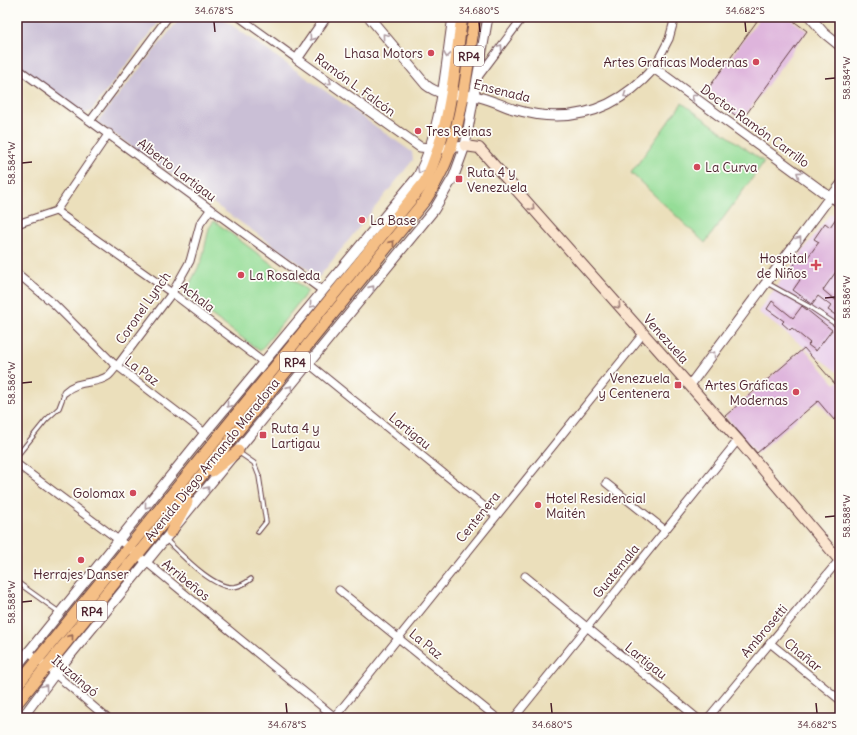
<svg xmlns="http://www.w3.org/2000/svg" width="857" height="735" viewBox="0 0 857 735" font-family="Delius,sans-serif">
  <rect width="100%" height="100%" fill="#fdfcf7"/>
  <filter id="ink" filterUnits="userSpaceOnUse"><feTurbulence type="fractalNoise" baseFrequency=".025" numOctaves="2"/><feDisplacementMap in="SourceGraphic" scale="8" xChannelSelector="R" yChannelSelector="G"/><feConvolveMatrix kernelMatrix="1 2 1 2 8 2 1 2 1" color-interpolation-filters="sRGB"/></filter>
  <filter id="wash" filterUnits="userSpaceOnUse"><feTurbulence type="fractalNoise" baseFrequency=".012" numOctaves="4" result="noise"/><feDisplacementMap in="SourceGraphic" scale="16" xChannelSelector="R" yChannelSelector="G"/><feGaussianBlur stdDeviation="0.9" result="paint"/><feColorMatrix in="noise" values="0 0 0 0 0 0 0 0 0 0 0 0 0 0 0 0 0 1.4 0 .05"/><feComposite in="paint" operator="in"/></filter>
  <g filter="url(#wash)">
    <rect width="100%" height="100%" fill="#ebdfbb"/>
    <!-- built -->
    <polygon fill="#ead1ec" points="835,214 840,218 840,374 758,312 829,215"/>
    <!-- industrial -->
    <g fill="#cabfd6">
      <polygon points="17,17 163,17 91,111 84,114 17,66"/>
      <polygon points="181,17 220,17 412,152 413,160 319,277 97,122"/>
    </g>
    <!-- green -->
    <g fill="#95dd97" stroke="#707e61">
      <polygon points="682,103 764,162 705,243 631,173"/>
      <polygon points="214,221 308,291 260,351 184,295 202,260 209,228"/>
    </g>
    <g id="blocks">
      <!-- building -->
      <g fill="#deb4dc">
        <polygon points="760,17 788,17 807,31 742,120 705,93"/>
        <polygon points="836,218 840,221 840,266 823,290 835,300 840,293 840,318 828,310 831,306 818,296 812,304 793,290 800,280 789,272 803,253 808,257 819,242 814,239 825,223 830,227"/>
        <polygon points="772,301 793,318 802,306 832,330 816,351 808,345 810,343 792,328 790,330 782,323 784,321 767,309"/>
        <polygon points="804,348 835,384 840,380 840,415 834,420 818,401 757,453 725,416"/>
      </g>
    </g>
  </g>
  <g filter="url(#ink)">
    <use href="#blocks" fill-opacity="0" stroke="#623c41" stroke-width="1"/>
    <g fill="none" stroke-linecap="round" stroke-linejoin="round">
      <!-- service casing -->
      <g stroke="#623c41" stroke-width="5.5">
        <g id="service">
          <polyline points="767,283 810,307 840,327"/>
          <polyline points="238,452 254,463 259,476 266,522 258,532"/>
          <polyline points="17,456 46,420 59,408 65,392"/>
          <path d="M166,540c15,14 47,49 68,47 7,-1 12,-4 17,-8"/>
          <polyline points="17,582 59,612"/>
        </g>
      </g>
      <!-- minor casing -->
      <g stroke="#623c41" stroke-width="9">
        <g id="minor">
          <polyline points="239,17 297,59"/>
          <polyline points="17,68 323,291"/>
          <polyline points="654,68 669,39 675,17"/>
          <polyline points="478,77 523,17"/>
          <polyline points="91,120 168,17"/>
          <polyline points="840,184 830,197 840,204"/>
          <polyline points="56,211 172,293 263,362"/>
          <polyline points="17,224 56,211 109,133"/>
          <polyline points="17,273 54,304 112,362 205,433"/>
          <polyline points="309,364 496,516"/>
          <path d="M65,392c14,-13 30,-7 43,-16 3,-2 6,-7 9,-10l55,-73 18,-32 10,-37 10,-14"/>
          <polyline points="17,464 128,547 336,718"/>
          <polyline points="606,483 665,530"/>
          <polyline points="525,576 697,718"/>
          <polyline points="339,590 497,718"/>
          <polyline points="770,643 840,700"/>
          <polyline points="28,651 107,718"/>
          <polyline points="334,718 643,334"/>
          <polyline points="514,718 738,440"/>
          <polyline points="708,718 839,560"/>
        </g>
      </g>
      <!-- tertiary casing -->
      <g stroke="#623c41" stroke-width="11">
        <g id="tertiary">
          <polyline points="326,17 297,59 420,147 439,149 465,146"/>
          <path d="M369,17l57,68c16,13 34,8 53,12 12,3 23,8 34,12 56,17 103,2 141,-41l176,129 -140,188"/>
          <polyline points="810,17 824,33 840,46"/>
          <path d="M17,666l188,-233 213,-257c24,-46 27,-108 35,-159"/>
          <polyline points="22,718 54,675 434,210 454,176 465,146 488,17"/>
        </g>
      </g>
      <!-- secondary casing -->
      <g stroke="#623c41" stroke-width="12">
        <polyline id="secondary" points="465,146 479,148 738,440 840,561"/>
      </g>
      <!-- primary casing -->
      <g stroke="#623c41" stroke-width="13">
        <g id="primary">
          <polyline points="212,471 238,451"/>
          <polyline points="171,532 187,502"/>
          <path d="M17,685l408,-503c25,-51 29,-109 37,-165"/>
          <path d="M17,703l409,-504c10,-16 20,-34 25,-52 13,-42 17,-87 24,-130"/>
        </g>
      </g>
      <!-- service -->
      <use href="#service" stroke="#fff" stroke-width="3.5"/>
      <!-- minor -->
      <use href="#minor" stroke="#fff" stroke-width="7"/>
      <!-- tertiary -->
      <use href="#tertiary" stroke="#fff" stroke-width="9"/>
      <!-- secondary -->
      <use href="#secondary" stroke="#fbe5cf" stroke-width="10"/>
      <!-- primary -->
      <use href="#primary" stroke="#f5bf86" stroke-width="11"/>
    </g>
    <!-- one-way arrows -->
    <defs><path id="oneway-chevron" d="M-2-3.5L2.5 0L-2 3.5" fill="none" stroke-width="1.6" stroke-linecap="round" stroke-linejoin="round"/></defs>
    <g stroke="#ae9aa0">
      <use href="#oneway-chevron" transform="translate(385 36) rotate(-130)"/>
      <use href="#oneway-chevron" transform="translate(312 38) rotate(125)"/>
      <use href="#oneway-chevron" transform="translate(500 47) rotate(-53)"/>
      <use href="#oneway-chevron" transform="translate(447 55) rotate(99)"/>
      <use href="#oneway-chevron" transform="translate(329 82) rotate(36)"/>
      <use href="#oneway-chevron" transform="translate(626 95) rotate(145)"/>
      <use href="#oneway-chevron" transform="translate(694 97) rotate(-144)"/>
      <use href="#oneway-chevron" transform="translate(420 171) rotate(119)"/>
      <use href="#oneway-chevron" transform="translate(799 174) rotate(-144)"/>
      <use href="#oneway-chevron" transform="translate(799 239) rotate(-53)"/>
      <use href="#oneway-chevron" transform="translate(372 288) rotate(-51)"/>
      <use href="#oneway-chevron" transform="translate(312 305) rotate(130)"/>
      <use href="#oneway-chevron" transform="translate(713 354) rotate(-53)"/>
      <use href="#oneway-chevron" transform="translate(290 388) rotate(-51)"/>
      <use href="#oneway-chevron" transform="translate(229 405) rotate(129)"/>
      <use href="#oneway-chevron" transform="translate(207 489) rotate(-51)"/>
      <use href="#oneway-chevron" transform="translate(147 506) rotate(129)"/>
      <use href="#oneway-chevron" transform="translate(45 687) rotate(-53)"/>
    </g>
    <g stroke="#a2827d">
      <use href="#oneway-chevron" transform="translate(532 208) rotate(48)"/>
      <use href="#oneway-chevron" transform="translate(618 306) rotate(48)"/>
    </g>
    <g stroke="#976754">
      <use href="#oneway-chevron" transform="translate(392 243) rotate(-51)"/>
      <use href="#oneway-chevron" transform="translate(71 637) rotate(-51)"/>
    </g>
  </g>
  <!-- ticks -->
  <path fill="none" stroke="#4a1f2b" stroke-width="1.5" d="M214,22l1,10M479,22l1,10M745,22l1,10M825,79l10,-1M22,163l10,-1M825,298l10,-1M22,383l10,-1M825,517l10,-1M22,602l10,-1M286,703l1,10M551,703l1,10M816,703l1,10"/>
  <!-- markers -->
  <g fill="#d1495b" stroke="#fdfcf7" stroke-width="1.5">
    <circle cx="431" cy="53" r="4"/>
    <circle cx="756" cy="62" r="4"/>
    <circle cx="418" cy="131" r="4"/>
    <circle cx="697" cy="167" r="4"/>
    <rect x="455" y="175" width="8" height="8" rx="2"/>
    <circle cx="362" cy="220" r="4"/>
    <path d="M814 259h4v4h4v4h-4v4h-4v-4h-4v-4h4z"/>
    <circle cx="241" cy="275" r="4"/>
    <rect x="674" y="381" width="8" height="8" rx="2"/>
    <circle cx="796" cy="392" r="4"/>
    <rect x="259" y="431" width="8" height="8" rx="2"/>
    <circle cx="133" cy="493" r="4"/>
    <circle cx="538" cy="505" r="4"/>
    <circle cx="81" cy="560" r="4"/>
  </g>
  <g text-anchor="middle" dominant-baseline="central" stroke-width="3.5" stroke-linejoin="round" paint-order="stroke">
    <!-- shield labels -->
    <g fill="#fdfcf7" stroke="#806168" stroke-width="1">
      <rect x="454" y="46" width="30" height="20" rx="3"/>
      <rect x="280" y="352" width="30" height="20" rx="3"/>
      <rect x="77" y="601" width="30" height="20" rx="3"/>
    </g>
    <g font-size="12" font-weight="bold" fill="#4a1f2b">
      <text x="469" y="56">RP4</text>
      <text x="295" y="362">RP4</text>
      <text x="92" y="611">RP4</text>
    </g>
    <!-- poi labels -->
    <g font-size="13" fill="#4a1f2b" stroke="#fdfcf7" text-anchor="start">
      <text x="423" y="53" text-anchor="end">Lhasa Motors</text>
      <text x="748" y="62" text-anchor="end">Artes Graficas Modernas</text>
      <text x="426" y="131">Tres Reinas</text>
      <text x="705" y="167">La Curva</text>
      <text x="467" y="172">Ruta 4 y<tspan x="467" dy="15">Venezuela</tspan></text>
      <text x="370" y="220">La Base</text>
      <text x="807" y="258" text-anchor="end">Hospital<tspan x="807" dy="15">de Niños</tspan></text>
      <text x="249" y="275">La Rosaleda</text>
      <text x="670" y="378" text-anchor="end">Venezuela<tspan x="670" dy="15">y Centenera</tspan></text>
      <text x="788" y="385" text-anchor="end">Artes Gráficas<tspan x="788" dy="15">Modernas</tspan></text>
      <text x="271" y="428">Ruta 4 y<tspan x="271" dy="15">Lartigau</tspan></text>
      <text x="125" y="493" text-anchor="end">Golomax</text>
      <text x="546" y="498">Hotel Residencial<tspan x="546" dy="15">Maitén</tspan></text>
      <text x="81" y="574" text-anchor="middle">Herrajes Danser</text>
    </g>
    <!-- street labels -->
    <g font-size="13" fill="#4a1f2b" stroke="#fdfcf7">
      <text transform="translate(355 85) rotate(36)">Ramón L. Falcón</text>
      <text transform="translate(502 91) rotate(14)">Ensenada</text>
      <text transform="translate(755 126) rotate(36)">Doctor Ramón Carrillo</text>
      <text transform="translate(177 170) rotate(37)">Alberto Lartigau</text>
      <text transform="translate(197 297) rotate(37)">Achala</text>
      <text transform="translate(143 308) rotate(-55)">Coronel Lynch</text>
      <text transform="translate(666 339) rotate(48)">Venezuela</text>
      <text transform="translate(142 371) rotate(37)">La Paz</text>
      <text transform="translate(410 431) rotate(39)">Lartigau</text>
      <text transform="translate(212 460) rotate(-51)">Avenida Diego Armando Maradona</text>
      <text transform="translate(478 517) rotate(-51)">Centenera</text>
      <text transform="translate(616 571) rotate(-51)">Guatemala</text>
      <text transform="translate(186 580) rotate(39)">Arribeños</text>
      <text transform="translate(764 631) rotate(-50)">Ambrosetti</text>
      <text transform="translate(426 644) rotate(39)">La Paz</text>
      <text transform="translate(803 655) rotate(39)">Chañar</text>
      <text transform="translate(646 661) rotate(39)">Lartigau</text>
      <text transform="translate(75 676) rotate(40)">Ituzaingó</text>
    </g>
  </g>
  <!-- margin -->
  <rect width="857" height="735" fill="none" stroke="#fdfcf7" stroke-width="44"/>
  <rect x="22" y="22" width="813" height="691" fill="none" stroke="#4a1f2b" stroke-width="1.5"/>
  <g font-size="10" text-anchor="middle" fill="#4a1f2b">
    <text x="214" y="14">34.678°S</text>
    <text x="479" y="14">34.680°S</text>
    <text x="745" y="14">34.682°S</text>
    <text transform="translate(846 78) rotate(-90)" y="4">58.584°W</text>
    <text transform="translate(11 163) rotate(-90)" y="4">58.584°W</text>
    <text transform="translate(846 297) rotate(-90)" y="4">58.586°W</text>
    <text transform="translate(11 383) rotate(-90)" y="4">58.586°W</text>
    <text transform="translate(846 516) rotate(-90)" y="4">58.588°W</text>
    <text transform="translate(11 602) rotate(-90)" y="4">58.588°W</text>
    <text x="287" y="728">34.678°S</text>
    <text x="552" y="728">34.680°S</text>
    <text x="817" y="728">34.682°S</text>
  </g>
</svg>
